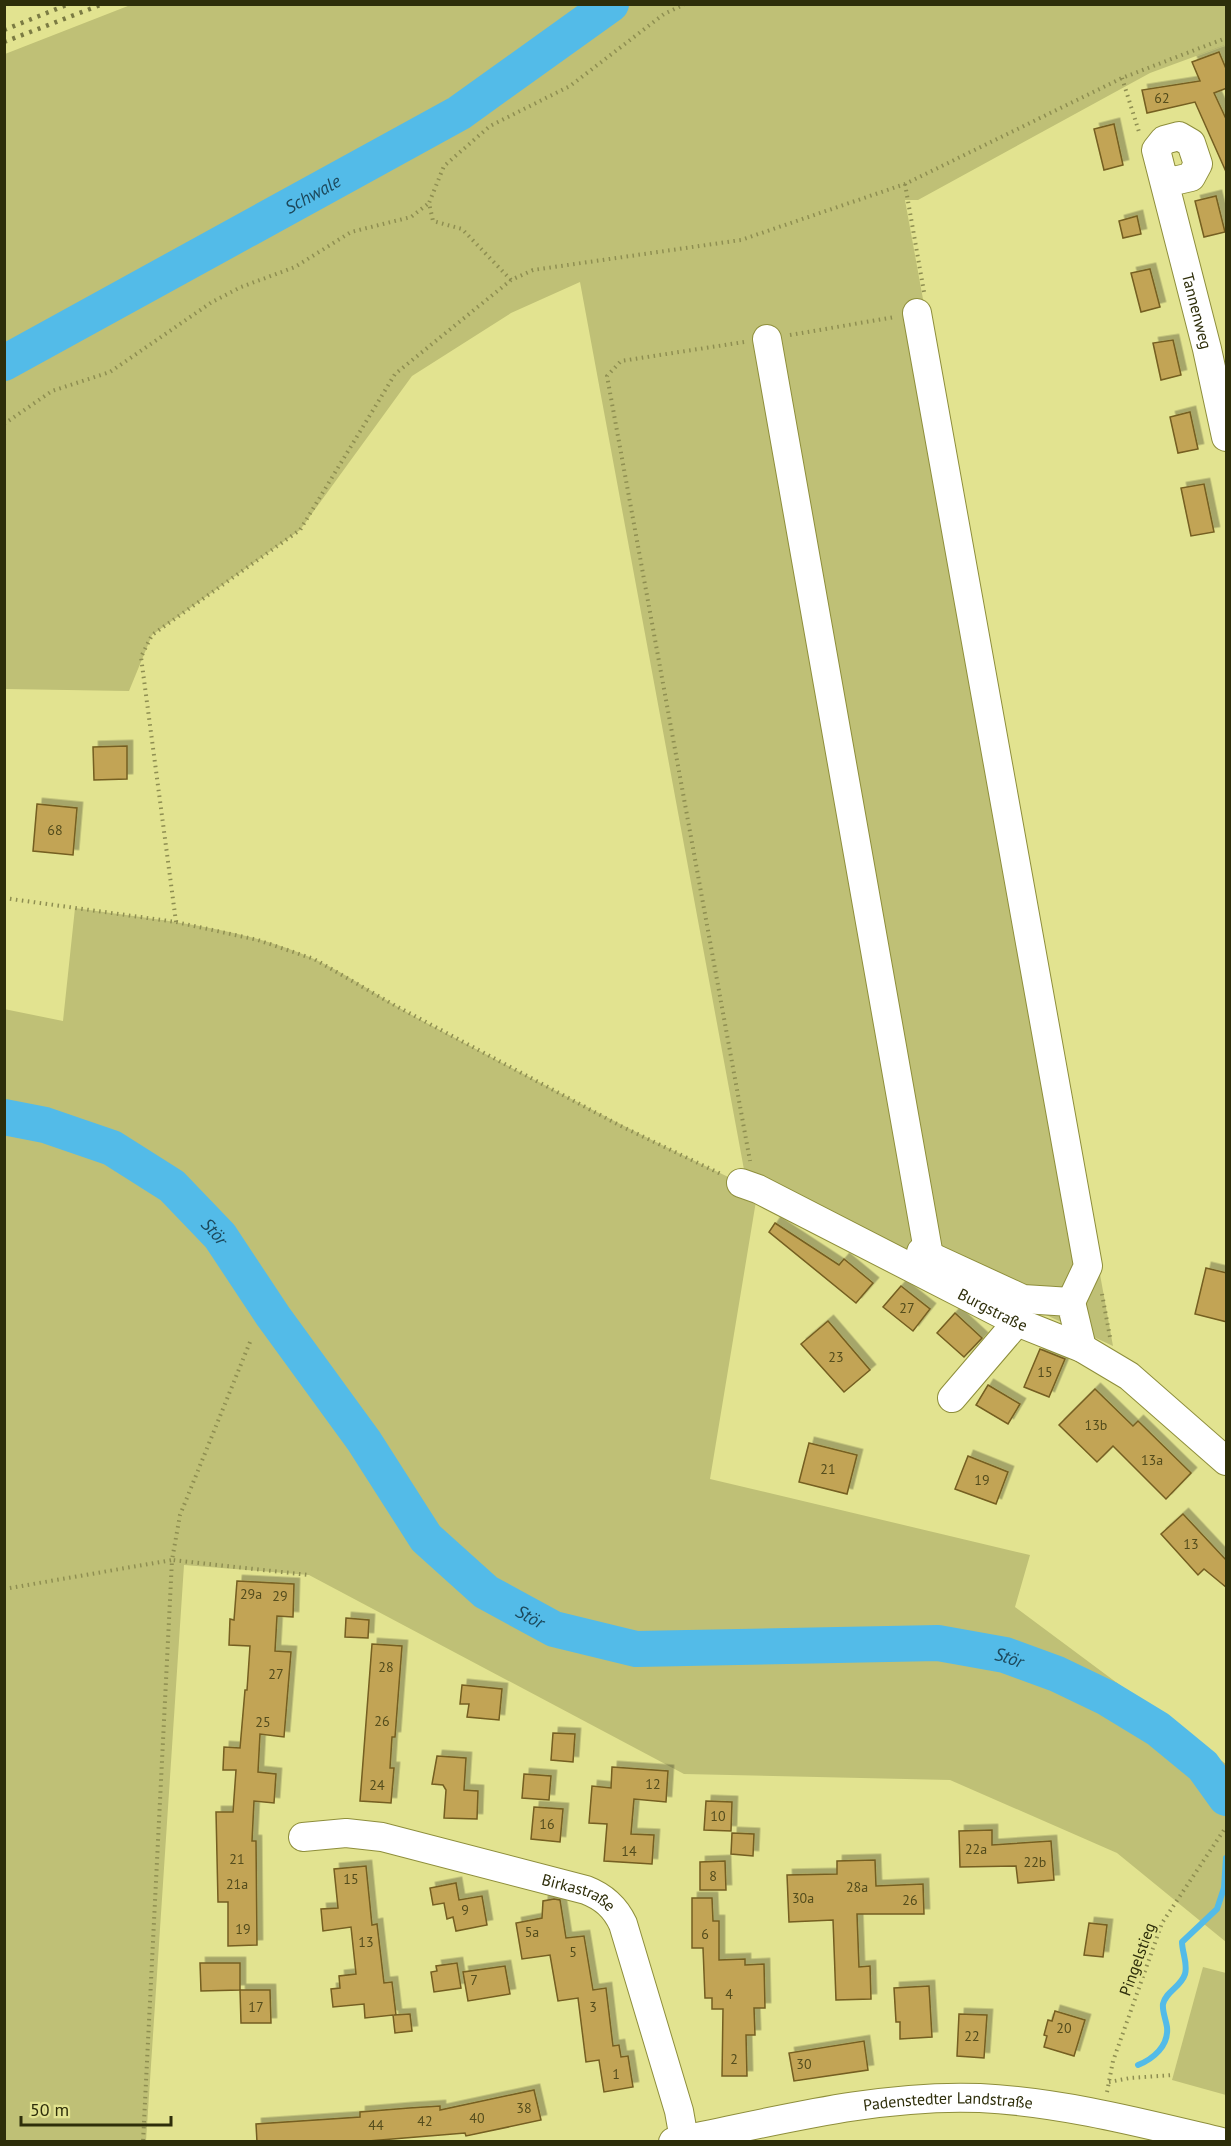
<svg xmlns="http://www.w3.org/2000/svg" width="1231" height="2146" viewBox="0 0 1231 2146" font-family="'PT Sans',sans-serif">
  <defs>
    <filter id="shadow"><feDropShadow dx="5.5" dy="-5.5" stdDeviation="0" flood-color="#0004"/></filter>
  </defs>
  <rect width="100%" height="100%" fill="#e2e390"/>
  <!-- green -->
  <g fill="#bfc076" fill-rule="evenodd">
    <polygon points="133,4 1226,5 1226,45 1150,73 918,200 905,200 1113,1346 745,1175 580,282 511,313 412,376 300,530 152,635 129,691 5,689 5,54"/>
    <path d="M75,908c75,11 170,19 239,51 37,17 71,42 107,61 106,56 211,112 320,163l17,6 -48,290 320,76 -15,52 211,157v178l-109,-89 -167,-73 -266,-6 -375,-199 -125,-10 -38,576h-141l-1,-1132 59,12zM292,1342l72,99 49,77 -121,-175z"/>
    <polygon points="1203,1967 1226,1973 1226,2095 1172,2080"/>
  </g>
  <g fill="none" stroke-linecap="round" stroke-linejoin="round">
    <!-- stream -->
    <path stroke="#53bbe8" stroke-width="6" d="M1138,2065c15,-6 31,-19 29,-38 -1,-7 -5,-16 -4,-23 3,-13 18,-17 22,-30 3,-10 -3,-22 -3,-32l35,-33 7,-21 2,-30"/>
    <!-- river -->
    <g stroke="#53bbe8" stroke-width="36">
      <path id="s1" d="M4,363l455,-250 152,-109"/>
      <path id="s2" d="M4,1117l41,8 67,23 60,38 48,50 53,80 91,125 62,97 60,54 68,37 82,20 302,-6 67,12 52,19 50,24 51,31 45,37 23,32"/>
    </g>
  </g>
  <!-- building -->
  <g fill="#c2a454" stroke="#745e20" stroke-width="1.5" filter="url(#shadow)">
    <polygon points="1219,52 1227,71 1227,88 1214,93 1227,121 1227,174 1195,102 1147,113 1142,90 1200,81 1192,62"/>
    <polygon points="1114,124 1123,165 1104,170 1094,129"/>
    <polygon points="1216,196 1225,232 1204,237 1195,201"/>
    <polygon points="1137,216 1141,234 1123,238 1119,221"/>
    <polygon points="1150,269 1160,307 1141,312 1131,273"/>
    <polygon points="1173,340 1181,375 1161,380 1153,343"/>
    <polygon points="1190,412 1198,449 1178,453 1170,417"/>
    <polygon points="1204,484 1214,532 1191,536 1181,488"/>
    <polygon points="127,746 127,779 94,780 93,747"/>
    <polygon points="37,804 77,808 73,855 33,851"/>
    <polygon points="775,1223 839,1265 844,1259 873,1283 856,1303 769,1232"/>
    <polygon points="1206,1268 1227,1273 1227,1322 1195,1314"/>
    <polygon points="901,1286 930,1309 913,1331 883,1307"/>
    <polygon points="955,1313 982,1338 964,1357 937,1333"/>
    <polygon points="828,1321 870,1370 844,1392 801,1344"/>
    <polygon points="1040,1349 1065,1359 1049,1397 1024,1387"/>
    <polygon points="988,1385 1020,1404 1008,1424 976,1405"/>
    <polygon points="1095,1389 1133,1426 1138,1421 1191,1473 1166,1499 1113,1446 1097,1462 1059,1425"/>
    <polygon points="809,1443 857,1455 847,1494 799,1482"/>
    <polygon points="968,1456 1008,1472 996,1504 955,1489"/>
    <polygon points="1183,1514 1227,1561 1227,1588 1204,1569 1198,1575 1161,1534"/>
    <polygon points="237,1581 294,1584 293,1617 277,1616 275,1651 291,1652 284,1737 260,1734 258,1772 276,1774 274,1803 254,1801 252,1841 256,1841 257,1945 228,1946 228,1902 218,1902 216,1812 233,1812 236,1770 223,1770 224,1747 240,1748 245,1690 247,1690 250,1646 229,1645 230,1619 234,1620"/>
    <polygon points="346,1618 369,1620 368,1638 345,1637"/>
    <polygon points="372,1644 402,1646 395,1737 392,1737 390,1768 394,1768 391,1803 360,1801"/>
    <polygon points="462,1685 502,1689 499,1720 467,1717 469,1704 460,1704"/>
    <polygon points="553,1733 575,1734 573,1762 551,1760"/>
    <polygon points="437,1756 466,1758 464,1790 478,1791 477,1819 444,1818 446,1790 443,1785 432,1784"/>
    <polygon points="612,1767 668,1771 666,1802 634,1799 631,1834 654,1835 652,1864 604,1861 607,1824 589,1823 592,1786 611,1788"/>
    <polygon points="524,1774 551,1776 549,1800 522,1798"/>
    <polygon points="706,1801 732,1802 731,1831 704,1830"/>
    <polygon points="534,1807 563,1809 560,1842 531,1839"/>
    <polygon points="992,1830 992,1845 1051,1841 1054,1880 1018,1883 1016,1866 960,1867 959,1831"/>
    <polygon points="732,1833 754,1834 753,1856 731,1854"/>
    <polygon points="875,1860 876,1886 923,1884 924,1914 857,1914 859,1967 870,1966 871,1999 836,2000 833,1920 789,1922 787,1875 837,1874 837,1861"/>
    <polygon points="725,1861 726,1890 700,1890 700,1862"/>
    <polygon points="366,1866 372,1925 377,1924 384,1983 392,1982 396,2015 394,2015 410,2014 412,2031 395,2033 393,2015 365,2018 364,2004 333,2007 331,1989 340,1988 339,1976 356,1974 351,1927 323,1931 321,1909 338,1908 334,1869"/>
    <polygon points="456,1883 459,1900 482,1896 487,1925 456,1931 453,1917 447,1919 444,1903 433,1905 430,1888"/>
    <polygon points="692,1898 712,1898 713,1921 719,1921 719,1960 745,1959 745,1965 764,1964 765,2008 754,2008 755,2035 746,2035 747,2076 722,2076 723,2009 712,2009 712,1998 705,1998 703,1948 692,1948"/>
    <polygon points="554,1899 560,1900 566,1938 584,1936 593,1990 606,1988 613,2046 619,2045 621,2057 628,2056 633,2087 604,2092 599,2060 586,2062 578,1998 558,2001 550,1955 522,1959 516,1923 542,1918 543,1901"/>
    <polygon points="1089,1923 1107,1925 1103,1957 1084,1955"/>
    <polygon points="200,1963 240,1963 240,1990 201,1991"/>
    <polygon points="457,1963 461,1988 434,1992 431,1972 437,1971 436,1966"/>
    <polygon points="505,1966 510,1994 468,2001 463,1972"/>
    <polygon points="929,1986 932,2037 900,2039 900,2022 896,2022 894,1988"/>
    <polygon points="240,1990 270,1990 271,2023 241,2023"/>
    <polygon points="1055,2011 1085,2020 1074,2056 1044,2047 1047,2036 1044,2035 1048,2020 1052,2021"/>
    <polygon points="959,2014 987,2015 984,2058 957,2056"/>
    <polygon points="864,2041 868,2070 794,2081 789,2053"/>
    <polygon points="534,2090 541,2120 466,2136 465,2133 356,2142 257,2142 256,2124 360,2117 360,2112 409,2108 440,2106 440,2110"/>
  </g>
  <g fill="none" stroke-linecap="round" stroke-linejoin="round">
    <!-- minor casing -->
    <g stroke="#8e8e3b" stroke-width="30">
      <g id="minor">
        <path id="s3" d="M1165,183l26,-6 7,-13 -7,-21 -12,-7 -15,4 -8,10 51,199 19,88"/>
        <polyline points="917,313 1088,1266 1071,1302"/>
        <polyline points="767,339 929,1256"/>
        <path id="s4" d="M741,1183l17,6 259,133 65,26 47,28 97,85"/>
        <polyline points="921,1252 1023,1299 1071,1302 1082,1348"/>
        <polyline points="952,1398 1017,1322"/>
        <path id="s5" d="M303,1837l43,-4 36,4 204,53c18,7 29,17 37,34l56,187 5,28"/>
        <path id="s6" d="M673,2142c100,-20 204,-48 307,-44 82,4 162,25 242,44"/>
      </g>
    </g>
    <!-- path -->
    <g stroke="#8e8e51" stroke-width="4" stroke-dasharray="1.5 4.5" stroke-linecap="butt">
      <polyline points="1122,78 1140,135"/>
      <polyline points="905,184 924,292"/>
      <polyline points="511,280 462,229 433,221 429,203 444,166 490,126 570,86 664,14 685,4"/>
      <polyline points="790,335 895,317"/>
      <polyline points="744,342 621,361 607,376 750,1161"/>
      <polyline points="4,424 52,391 110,372 212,302 241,287 295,267 351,232 411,217 429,203"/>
      <polyline points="4,898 176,922 258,940 314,959 396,1006 621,1126 721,1174"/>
      <polyline points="176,922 141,657 152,635 300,530 395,374 511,280 533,270 741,240 905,184 1122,78 1226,38"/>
      <polyline points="1102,1294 1110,1337"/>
      <polyline points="250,1342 180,1515 172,1560 309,1575"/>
      <polyline points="4,1589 172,1560 143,2142"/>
      <polyline points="1109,2082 1130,2078 1173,2075"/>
      <polyline points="1107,2092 1113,2061 1162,1923 1226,1827"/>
    </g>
    <!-- minor -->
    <use href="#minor" stroke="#fff" stroke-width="28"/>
    <!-- rail -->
    <g stroke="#7b7b43" stroke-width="4.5" stroke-dasharray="3 6" stroke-linecap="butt">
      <polyline points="4,30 69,4"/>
      <polyline points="4,42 103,4"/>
    </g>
  </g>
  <g text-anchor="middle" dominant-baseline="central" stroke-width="4.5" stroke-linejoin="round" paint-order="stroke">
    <!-- number labels -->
    <g font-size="14" fill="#534c1c">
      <text x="1162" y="98">62</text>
      <text x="55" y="830">68</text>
      <text x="907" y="1308">27</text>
      <text x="836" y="1357">23</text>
      <text x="1045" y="1372">15</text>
      <text x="1096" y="1425">13b</text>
      <text x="1152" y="1460">13a</text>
      <text x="828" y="1469">21</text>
      <text x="982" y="1480">19</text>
      <text x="1191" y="1544">13</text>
      <text x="251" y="1594">29a</text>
      <text x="280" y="1596">29</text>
      <text x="386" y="1667">28</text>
      <text x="276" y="1674">27</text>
      <text x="382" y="1721">26</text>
      <text x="263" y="1722">25</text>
      <text x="653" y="1784">12</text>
      <text x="377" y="1785">24</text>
      <text x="718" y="1816">10</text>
      <text x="547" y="1824">16</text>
      <text x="976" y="1849">22a</text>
      <text x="629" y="1851">14</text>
      <text x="237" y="1859">21</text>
      <text x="1035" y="1862">22b</text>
      <text x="713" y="1876">8</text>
      <text x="351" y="1879">15</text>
      <text x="237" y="1884">21a</text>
      <text x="857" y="1887">28a</text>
      <text x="803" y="1898">30a</text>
      <text x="910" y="1900">26</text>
      <text x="465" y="1910">9</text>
      <text x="243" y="1929">19</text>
      <text x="532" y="1932">5a</text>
      <text x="705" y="1934">6</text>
      <text x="366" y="1942">13</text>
      <text x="573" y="1952">5</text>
      <text x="474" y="1980">7</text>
      <text x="729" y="1994">4</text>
      <text x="256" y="2007">17</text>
      <text x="593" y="2007">3</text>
      <text x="1064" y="2028">20</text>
      <text x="972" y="2036">22</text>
      <text x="734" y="2059">2</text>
      <text x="804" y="2064">30</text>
      <text x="616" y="2074">1</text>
      <text x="524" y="2108">38</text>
      <text x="477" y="2118">40</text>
      <text x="425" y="2121">42</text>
      <text x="376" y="2125">44</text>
    </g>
    <!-- street labels -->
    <g font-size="16" fill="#2e2e0a" stroke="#e2e390">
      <text stroke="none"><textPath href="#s3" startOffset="272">Tannenweg</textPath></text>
      <text stroke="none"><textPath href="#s4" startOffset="282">Burgstraße</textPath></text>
      <text stroke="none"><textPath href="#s5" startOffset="284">Birkastraße</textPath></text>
      <text transform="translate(1137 1959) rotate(-70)">Pingelstieg</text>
      <text stroke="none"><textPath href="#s6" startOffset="279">Padenstedter Landstraße</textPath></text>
    </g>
    <!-- water labels -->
    <g font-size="18" font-style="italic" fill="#1c485b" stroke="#e2e390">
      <text stroke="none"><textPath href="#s1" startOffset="352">Schwale</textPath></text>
      <text stroke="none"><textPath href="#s2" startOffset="246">Stör</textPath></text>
      <text stroke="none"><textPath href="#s2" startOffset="750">Stör</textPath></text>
      <text stroke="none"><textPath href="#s2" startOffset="1236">Stör</textPath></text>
    </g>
  </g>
  <!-- border -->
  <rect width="1231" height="2146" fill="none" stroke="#2e2e0a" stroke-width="12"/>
  <!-- scale -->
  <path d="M21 2116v9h150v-9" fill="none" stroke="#2e2e0a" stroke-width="3"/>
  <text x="30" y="2116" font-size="18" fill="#2e2e0a" stroke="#e2e390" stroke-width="4.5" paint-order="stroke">50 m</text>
</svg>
